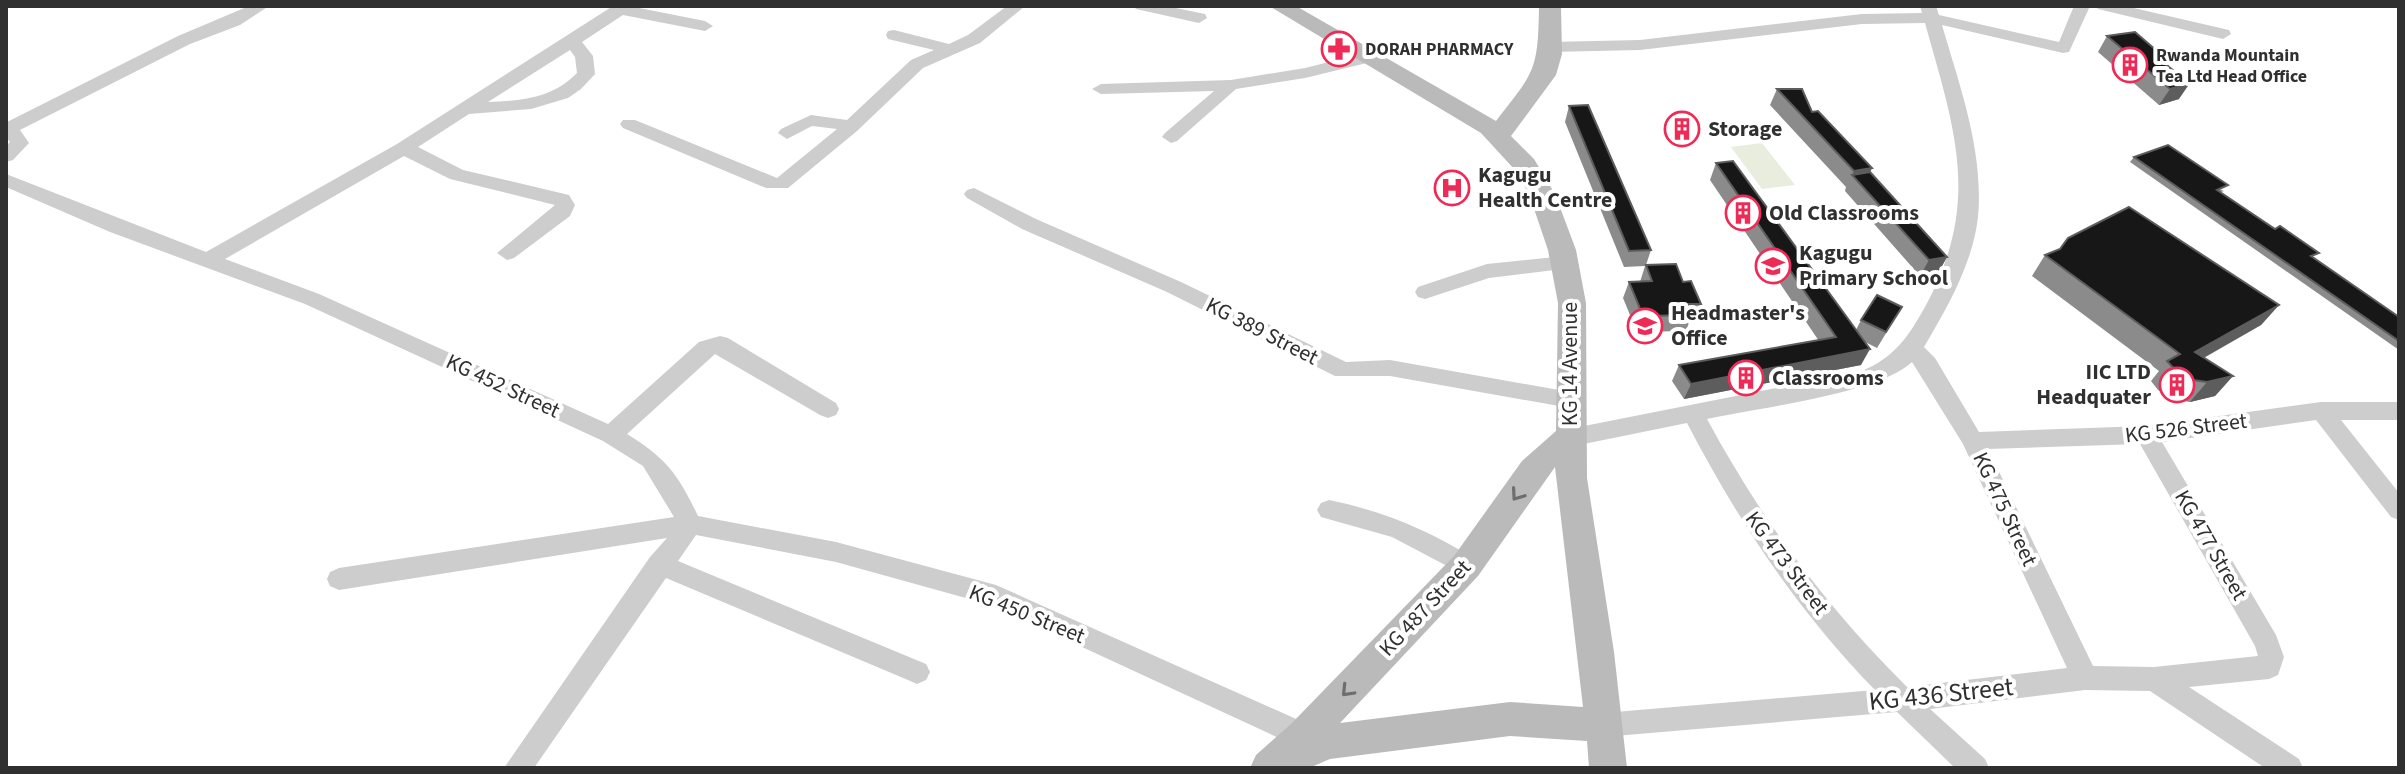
<svg xmlns="http://www.w3.org/2000/svg" width="2405" height="774" viewBox="0 0 2405 774" font-family="'Source Sans 3',sans-serif">
  <rect width="100%" height="100%" fill="#fff"/>
  <!-- green -->
  <polygon fill="#e8eddd" points="1762,143 1795,185 1762,189 1731,147"/>
  <g fill="none" stroke-linecap="round" stroke-linejoin="round">
    <!-- minor -->
    <g fill="#cdcdcd" fill-rule="evenodd">
      <polygon points="249,6 269,6 240,25 190,44 20,130 29,143 13,160 6,162 6,146 10,142 6,137 7,122 178,36"/>
      <path d="M613,6h16l76,15 8,5 -8,5 -82,-16 -41,27 11,14 2,18 -14,15 -13,9 -37,11 -62,5 -51,33 45,23 106,25 6,10 -5,11 -56,42 -7,2 -10,-7 58,-48 -105,-26 -46,-23 -179,103 94,35 289,130 91,-82 21,-6 8,2 108,65 3,6 -3,6 -8,3 -8,-3 -105,-61 -88,80c39,24 51,40 71,82l138,26 160,43 318,142 4,9 -4,9 -10,4 -10,-4 -303,-140 -155,-43 -140,-27 -18,26 248,103 4,8 -4,8 -9,4 -9,-4 -242,-102 -132,190h-30l146,-211 17,-19 -328,52 -9,-4 -3,-7 3,-7 9,-4 335,-51 -31,-51 -40,-25 -298,-137 -195,-72 -104,-45v-13l200,78 191,-108zM570,50l5,7 2,16c-24,25 -56,28 -89,29z"/>
      <polygon points="1007,6 1025,6 980,43 923,68 857,131 788,188 766,188 623,128 620,124 623,120 635,120 777,178 837,129 812,126 787,139 778,133 781,129 811,115 847,120 911,60 934,50 888,39 886,35 888,31 894,30 949,44 968,35"/>
      <polygon points="1134,6 1166,6 1205,14 1207,18 1199,23 1136,9"/>
      <path d="M1920,6h16l3,9 120,27 15,-36h16l-21,46 -6,1 -121,-28c18,62 42,127 36,192 -5,46 -31,91 -54,130l11,11 44,74 167,-6 175,-24h78v18h-58l58,73v27l-8,-3 -75,-97 -154,22 114,193 8,22 -6,18 -9,4 -80,8 110,72 4,9h-38l-115,-77 -65,-1 -155,19 55,50 4,9h-34l-58,-56 -294,25 -10,-3 -3,-9 3,-9 10,-3 272,-23c-78,-80 -137,-169 -188,-267l-118,24 -8,-3 -3,-6 3,-6 8,-3 293,-58c33,-14 46,-34 63,-64 57,-105 30,-176 0,-284l-63,1 -222,26 -90,2 -9,-5 9,-5 90,-2 222,-26 60,-1zM1912,362l51,82 104,224 -160,19c-81,-80 -146,-168 -200,-268 50,-11 171,-25 205,-57zM2140,444l115,202 3,10 -104,11 -61,-1 -105,-217z"/>
      <polygon points="2096,6 2125,6 2229,30 2231,34 2223,39 2098,9"/>
      <polygon points="1369,52 1375,53 1378,57 1375,61 1305,78 1236,89 1177,141 1171,143 1162,137 1165,133 1214,91 1101,94 1092,89 1101,84 1231,80 1305,68"/>
      <polygon points="974,188 1036,219 1181,282 1346,362 1390,360 1570,392 1578,394 1581,400 1578,406 1570,408 1390,376 1335,376 1167,292 1022,229 967,198 964,194 967,190"/>
      <polygon points="1564,256 1574,263 1571,268 1489,278 1425,299 1418,297 1415,292 1418,287 1487,264"/>
      <path d="M1329,500c54,11 99,30 146,59l3,7 -3,7 -9,3 -74,-39 -71,-20 -4,-7 4,-7z"/>
    </g>
    <!-- secondary -->
    <path fill="#bababa" fill-rule="evenodd" d="M1269,6h27l200,115c39,-50 42,-50 43,-115h22l1,48 -6,21 -45,61 23,23 21,35 21,56 10,53 1,175 27,174 13,116h-38l-2,-27 -77,-5 -180,23 -21,9h-59l6,-13 35,-31 163,-168 68,-95 34,-30 2,-128 -10,-53 -19,-56 -14,-24 -34,-37zM1555,467l28,240 -73,-5 -170,21 138,-147z"/>
  </g>
  <!-- wall -->
  <g fill="#8b8b8b">
    <polygon points="2107,36 2171,63 2168,67 2179,99 2159,105 2098,52"/>
    <polygon points="1777,89 1812,112 1872,168 1870,172 1947,257 1938,273 1920,276 1845,191 1846,187 1770,105"/>
    <polygon points="1569,106 1651,250 1646,265 1683,282 1701,304 1694,320 1690,320 1686,331 1637,332 1623,298 1629,282 1640,282 1645,266 1624,267 1565,122"/>
    <polygon points="2134,157 2224,191 2221,192 2314,259 2399,317 2399,350 2130,162"/>
    <polygon points="1716,163 1856,330 1861,320 1902,307 1877,348 1865,342 1861,365 1684,399 1672,381 1679,365 1819,341 1710,180"/>
    <polygon points="2045,255 2279,305 2261,325 2204,358 2233,376 2215,396 2190,402 2176,400 2158,390 2151,381 2159,371 2032,276"/>
  </g>
  <!-- shaded-wall -->
  <g fill="#5d5d5d">
    <polygon points="2190,83 2179,99 2159,105 2170,89"/>
    <polygon points="1872,168 1864,184 1852,175 1854,171"/>
    <polygon points="1947,257 1938,273 1920,276 1929,260"/>
    <polygon points="2279,305 2261,325 2178,372 2195,352"/>
    <polygon points="1870,349 1861,365 1684,399 1691,384"/>
    <polygon points="2233,376 2215,396 2190,402 2207,382"/>
  </g>
  <!-- building -->
  <g fill="#171717" stroke="#5d5d5d" stroke-width="2">
    <polygon points="2135,32 2171,63 2165,64 2190,83 2170,89 2107,36"/>
    <polygon points="1777,89 1802,89 1812,112 1818,111 1872,168 1854,171"/>
    <polygon points="1588,105 1651,250 1629,251 1569,106"/>
    <polygon points="2168,145 2228,185 2217,190 2275,229 2280,226 2319,253 2311,256 2399,317 2399,341 2134,157"/>
    <polygon points="1733,161 1870,349 1691,384 1679,365 1836,337 1716,163"/>
    <polygon points="1870,172 1947,257 1929,260 1852,175"/>
    <polygon points="2129,207 2279,305 2195,352 2233,376 2207,382 2193,380 2175,370 2167,361 2180,354 2045,255 2060,249 2068,238"/>
    <polygon points="1676,264 1683,282 1691,281 1701,304 1688,304 1692,315 1643,316 1629,282 1652,281 1646,265"/>
    <polygon points="1877,295 1902,307 1886,332 1861,320"/>
  </g>
  <!-- one-way arrows -->
  <defs><path id="oneway-chevron" d="M-2-3.5L2.5 0L-2 3.5" fill="none" stroke-width="1.6" stroke-linecap="round" stroke-linejoin="round" transform="scale(2)"/></defs>
  <g stroke="#6e6e6e">
    <use href="#oneway-chevron" transform="translate(1517 495) rotate(125)"/>
    <use href="#oneway-chevron" transform="translate(1347 691) rotate(134)"/>
  </g>
  <!-- icons -->
  <defs>
    <g id="pharmacy-ring" transform="scale(1.8)"><circle r="9.5" fill="#fff" stroke="#ed2b56" stroke-width="1.5"/><path d="M-2-6h4v4h4v4h-4v4h-4v-4h-4v-4h4Z" fill="#ed2b56"/></g>
    <g id="building-ring" transform="scale(1.8)"><circle r="9.5" fill="#fff" stroke="#ed2b56" stroke-width="1.5"/><path d="M-4-6H4V6H1V3H-1V6H-4ZM-2.5-4.3h1.7v1.8h-1.7ZM.8-4.3h1.7v1.8H.8ZM-2.5-1h1.7V.8h-1.7ZM.8-1h1.7V.8H.8Z" fill="#ed2b56"/></g>
    <g id="hospital-ring" transform="scale(1.8)"><circle r="9.5" fill="#fff" stroke="#ed2b56" stroke-width="1.5"/><path d="M-5-5h3v3.5h4V-5h3V5h-3V1.5h-4V5h-3Z" fill="#ed2b56"/></g>
    <g id="school-ring" transform="scale(1.8)"><circle r="9.5" fill="#fff" stroke="#ed2b56" stroke-width="1.5"/><path d="M0-5L7-2L0 1L-7-2ZM-4 1L0 2.5L4 1V4Q0 6-4 4Z" fill="#ed2b56"/></g>
  </defs>
  <g fill-rule="evenodd">
    <use href="#pharmacy-ring" x="1339" y="49"/>
    <use href="#building-ring" x="2130" y="65"/>
    <use href="#building-ring" x="1682" y="129"/>
    <use href="#hospital-ring" x="1452" y="188"/>
    <use href="#building-ring" x="1743" y="213"/>
    <use href="#school-ring" x="1773" y="266"/>
    <use href="#school-ring" x="1645" y="326"/>
    <use href="#building-ring" x="1746" y="378"/>
    <use href="#building-ring" x="2177" y="385"/>
  </g>
  <g text-anchor="middle" dominant-baseline="central" stroke-width="8" stroke-linejoin="round" paint-order="stroke">
    <!-- far-poi labels -->
    <g font-size="18" font-weight="bold" fill="#303030" stroke="#fff" text-anchor="start">
      <text x="1365" y="49">DORAH PHARMACY</text>
      <text x="2156" y="55">Rwanda Mountain<tspan x="2156" dy="21">Tea Ltd Head Office</tspan></text>
    </g>
    <!-- poi labels -->
    <g font-size="22" font-weight="bold" fill="#303030" stroke="#fff" text-anchor="start">
      <text x="1708" y="129">Storage</text>
      <text x="1478" y="175">Kagugu<tspan x="1478" dy="25">Health Centre</tspan></text>
      <text x="1769" y="213">Old Classrooms</text>
      <text x="1799" y="253">Kagugu<tspan x="1799" dy="25">Primary School</tspan></text>
      <text x="1671" y="313">Headmaster's<tspan x="1671" dy="25">Office</tspan></text>
      <text x="2151" y="372" text-anchor="end">IIC LTD<tspan x="2151" dy="25">Headquater</tspan></text>
      <text x="1772" y="378">Classrooms</text>
    </g>
    <!-- street labels -->
    <g font-size="22" fill="#303030" stroke="#fff">
      <text transform="translate(1262 331) rotate(27)">KG 389 Street</text>
      <text transform="translate(1570 364) rotate(-90)">KG 14 Avenue</text>
      <text transform="translate(503 386) rotate(25)">KG 452 Street</text>
      <text transform="translate(2186 428) rotate(-7)">KG 526 Street</text>
      <text transform="translate(2005 509) rotate(65)">KG 475 Street</text>
      <text transform="translate(2211 545) rotate(60)">KG 477 Street</text>
      <text transform="translate(1787 563) rotate(53)">KG 473 Street</text>
      <text transform="translate(1425 608) rotate(-47)">KG 487 Street</text>
      <text transform="translate(1027 614) rotate(22)">KG 450 Street</text>
    </g>
    <!-- near-street labels -->
    <g font-size="26" fill="#303030" stroke="#fff">
      <text transform="translate(1941 694) rotate(-6)">KG 436 Street</text>
    </g>
  </g>
  <!-- border -->
  <rect width="2405" height="774" fill="none" stroke="#303030" stroke-width="16"/>
</svg>
